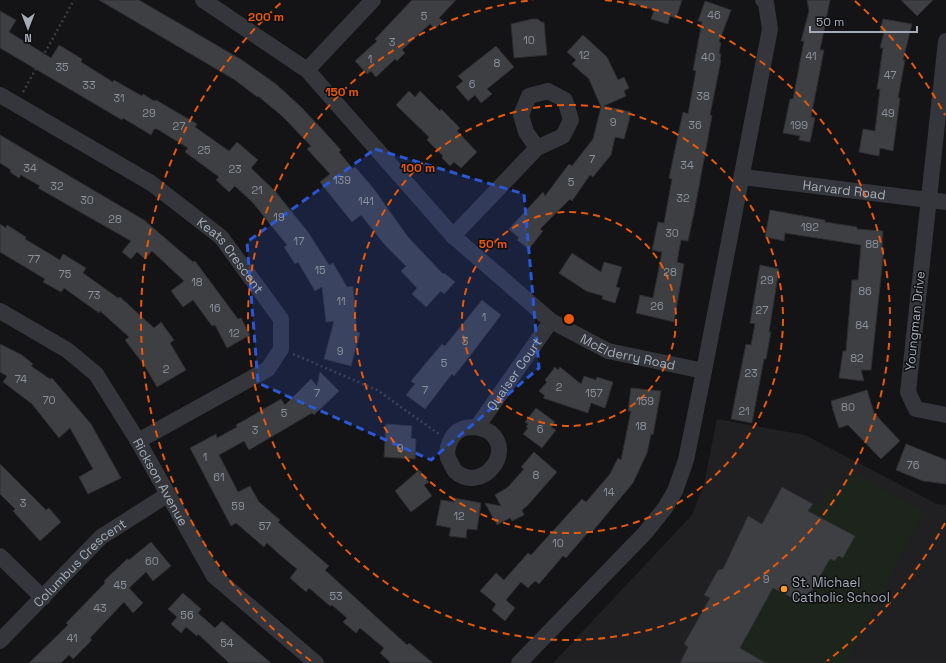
<svg xmlns="http://www.w3.org/2000/svg" width="946" height="663" viewBox="0 0 946 663" font-family="'Space Grotesk',sans-serif">
  <rect width="100%" height="100%" fill="#141416"/>
  <!-- built -->
  <polygon fill="#202023" points="717,419 805,435 937,504 946,505 946,663 553,663 692,515 704,484"/>
  <!-- green -->
  <polygon fill="#1c241c" points="851,471 924,512 847,663 766,663 740,648 773,588 804,604 830,559 838,555 843,558 855,536 808,511 813,504 819,507 830,489 839,495"/>
  <!-- building -->
  <g fill="#3e3f43" stroke="#2e2e32">
    <polygon points="99,0 139,0 242,60 276,84 300,106 320,127 341,150 339,152 353,169 355,167 374,189 408,237 443,274 444,273 455,282 444,294 441,291 426,307 412,294 417,288 401,271 406,266 384,244 361,215 352,222 320,182 330,174 307,149 311,146 282,116 258,96 257,97 235,80"/>
    <polygon points="412,0 456,0 439,18 443,21 435,29 430,24 421,32 402,50 405,53 397,61 395,59 376,77 371,71 367,74 355,61 377,41 375,39"/>
    <polygon points="629,0 682,0 676,18 670,16 668,24 651,19 654,10 629,2"/>
    <polygon points="807,0 830,0 820,50 824,50 811,117 815,118 810,142 799,140 800,136 783,133 790,99 793,99 804,41 801,41 809,11"/>
    <polygon points="901,0 933,0 917,16"/>
    <polygon points="705,1 731,10 719,42 721,43 719,53 721,54 720,60 721,60 710,115 712,116 695,208 688,241 681,240 677,262 684,264 674,322 636,313 640,295 653,298 662,252 652,250 658,222 664,223 672,179 669,178 683,112 688,114 696,71 693,70 702,22 698,21"/>
    <polygon points="0,11 16,20 9,32 51,58 59,45 82,59 81,62 113,82 114,80 142,96 143,94 154,101 156,100 197,124 195,127 229,151 237,142 258,160 251,168 275,191 308,232 329,265 333,263 347,287 353,286 357,332 360,333 351,366 324,359 334,321 326,322 322,287 315,291 298,262 295,264 284,247 287,245 253,203 235,186 229,192 216,180 219,177 185,152 188,148 157,129 154,129 151,135 123,118 122,120 0,48"/>
    <polygon points="532,19 538,19 541,22 544,22 547,55 514,58 511,24"/>
    <polygon points="883,19 912,24 903,60 905,60 898,98 900,98 893,151 880,148 879,156 859,152 863,129 875,131 880,89 877,89 883,48 880,48 884,32 880,31"/>
    <polygon points="583,35 607,57 618,80 624,77 629,88 624,91 626,96 604,106 631,112 628,125 624,139 615,137 611,155 593,177 590,175 572,201 570,199 540,229 543,231 529,249 517,240 519,238 509,229 543,192 545,196 569,164 572,166 593,139 601,107 589,79 572,64 576,60 567,52"/>
    <polygon points="496,46 514,67 487,89 492,94 481,103 475,95 468,101 456,87 463,81 458,76"/>
    <polygon points="409,91 415,97 420,91 440,111 441,109 460,128 457,131 477,152 461,168 454,162 450,166 442,158 443,156 427,140 429,137 396,105"/>
    <polygon points="0,135 144,220 193,262 195,261 238,319 241,318 250,335 227,348 215,325 212,326 193,300 183,307 171,291 184,281 152,251 145,259 137,252 131,259 122,252 131,241 38,188 40,186 21,175 19,178 10,172 11,170 0,163"/>
    <polygon points="770,210 825,220 825,222 857,227 857,229 883,231 882,248 884,248 871,370 861,370 864,381 839,378 843,351 846,351 852,280 858,280 861,245 785,233 784,241 765,237"/>
    <polygon points="0,224 6,228 7,225 26,237 25,239 60,260 63,254 86,268 83,273 118,298 120,297 154,328 161,322 174,340 170,343 186,370 157,387 144,365 125,340 129,337 100,311 99,313 64,288 61,292 43,282 45,279 0,252"/>
    <polygon points="572,253 601,272 604,262 622,267 616,287 620,288 615,303 602,299 603,296 586,291 559,273"/>
    <polygon points="760,265 779,269 769,332 771,332 766,359 764,359 752,423 731,419 746,344 751,345 755,324 750,323"/>
    <polygon points="482,300 501,315 466,361 454,376 452,374 425,409 406,395 415,384 411,381 442,344 445,346"/>
    <polygon points="0,344 22,355 33,364 31,366 50,379 52,378 91,424 121,478 88,494 79,477 93,469 70,428 59,438 32,404 3,382 7,376 0,372"/>
    <polygon points="555,367 558,370 560,367 581,384 584,376 596,380 597,377 613,382 605,408 591,403 588,413 543,398 545,396 539,391 547,382 545,380"/>
    <polygon points="320,372 339,391 314,415 312,413 249,450 244,441 219,455 238,492 250,486 259,502 280,520 278,522 329,566 325,570 407,645 409,643 433,663 391,663 380,653 384,648 360,628 356,633 343,622 347,618 332,605 330,606 309,588 306,592 290,578 297,569 279,554 267,543 264,547 236,523 231,526 190,448 216,434 217,438 237,427 236,425 281,399 285,405 311,379 317,386"/>
    <polygon points="631,388 661,391 653,435 651,434 647,453 633,483 592,532 590,530 566,558 563,556 539,584 535,581 528,588 521,582 506,600 515,608 505,621 492,610 496,604 480,591 496,573 504,580 528,553 531,555 582,499 586,502 610,474 618,458 621,460 631,411 628,411"/>
    <polygon points="867,390 874,413 900,441 881,459 848,425 839,428 833,410 831,401"/>
    <polygon points="536,408 555,422 551,427 556,430 542,448 523,434 528,428 526,427 528,424 525,422"/>
    <polygon points="386,424 412,426 411,438 416,439 415,459 384,457"/>
    <polygon points="906,444 946,460 946,484 923,481 896,470"/>
    <polygon points="534,452 557,472 527,506 522,510 524,515 512,521 510,518 497,525 485,503 501,506 495,495 508,487 524,469 521,467"/>
    <polygon points="0,464 46,510 49,508 61,522 40,541 13,511 15,509 0,494"/>
    <polygon points="419,470 429,482 424,485 432,496 411,512 395,491"/>
    <polygon points="782,487 813,504 808,511 855,536 843,558 838,556 835,561 830,559 804,604 773,588 740,648 766,663 680,663 688,647 684,644 710,598 704,595 718,570 723,569 748,516 762,524"/>
    <polygon points="454,498 481,503 477,530 467,529 466,538 449,536 451,528 436,525 441,500 454,502"/>
    <polygon points="151,542 171,566 153,581 146,572 129,588 143,603 133,613 124,602 90,638 92,640 73,659 69,655 61,663 29,663 68,625 66,623 105,583 104,581 127,559 129,560"/>
    <polygon points="183,593 201,609 198,613 215,628 222,621 271,663 229,663 198,634 197,636 186,627 181,633 171,624 177,617 168,609"/>
  </g>
  <g fill="none" stroke-linecap="round" stroke-linejoin="round">
    <!-- path -->
    <g stroke="#3a3d42" stroke-width="2.5" stroke-dasharray="2 3" stroke-linecap="butt">
      <polyline points="23,92 74,0"/>
      <polyline points="293,354 377,390 439,434"/>
    </g>
    <!-- street -->
    <g stroke="#34363b" stroke-width="16">
      <path id="s1" d="M203,0l104,70 146,166 98,85 57,30 96,20"/>
      <polyline points="946,41 908,392 916,409 946,415"/>
      <polyline points="307,70 373,0"/>
      <path id="s2" d="M0,95l151,88 70,54 60,82v30l-13,20 -130,72"/>
      <path id="s3" d="M743,177l203,25"/>
      <polyline points="453,236 537,148 563,136 571,120 565,100 548,91 529,96 521,115 526,132 537,148"/>
      <path id="s4" d="M0,311l67,39 29,24 42,67 76,135 102,87"/>
      <path id="s5" d="M477,427c4,2 10,3 14,6 24,21 -11,61 -36,38 -2,-2 -4,-8 -6,-11 -5,-9 2,-27 13,-31 4,-2 10,-2 15,-2l74,-106"/>
      <polyline points="0,556 43,598"/>
      <path id="s6" d="M0,641l101,-104 66,-42"/>
      <polyline points="519,663 645,533 665,508 675,491 686,460 704,371 770,29 766,3 763,0"/>
    </g>
  </g>
  <!-- marked area -->
  <path fill="#2b57d5" fill-opacity="0.2" stroke="#2b57d5" stroke-width="3" stroke-dasharray="8 5" stroke-linejoin="round" d="M375,149l149,45 15,174 -108,92 -173,-77 -11,-141z"/>
  <!-- distance rings -->
  <g fill="none" stroke="#e8590c" stroke-width="2" stroke-dasharray="7 5">
    <circle cx="569" cy="319" r="107"/>
    <circle cx="569" cy="319" r="214"/>
    <path d="M605 0A321 321 0 1 1 533 0"/>
    <path d="M945 523A428 428 0 0 1 827 661M311 661A428 428 0 0 1 283 1M855 1A428 428 0 0 1 945 115"/>
  </g>
  <!-- markers -->
  <circle fill="#fd9d24" stroke="#0f0f11" stroke-width="1.5" cx="784" cy="589" r="4"/>
  <g text-anchor="middle" dominant-baseline="central" stroke-width="3" stroke-linejoin="round" paint-order="stroke">
    <!-- number labels -->
    <g font-size="11" fill="#8b919a">
      <text x="714" y="15">46</text>
      <text x="424" y="16">5</text>
      <text x="529" y="40">10</text>
      <text x="392" y="42">3</text>
      <text x="584" y="55">12</text>
      <text x="811" y="56">41</text>
      <text x="708" y="57">40</text>
      <text x="370" y="59">1</text>
      <text x="497" y="63">8</text>
      <text x="62" y="67">35</text>
      <text x="890" y="75">47</text>
      <text x="472" y="84">6</text>
      <text x="89" y="85">33</text>
      <text x="703" y="96">38</text>
      <text x="119" y="98">31</text>
      <text x="149" y="113">29</text>
      <text x="888" y="113">49</text>
      <text x="613" y="122">9</text>
      <text x="695" y="125">36</text>
      <text x="799" y="125">199</text>
      <text x="179" y="126">27</text>
      <text x="204" y="150">25</text>
      <text x="592" y="159">7</text>
      <text x="687" y="165">34</text>
      <text x="30" y="168">34</text>
      <text x="235" y="169">23</text>
      <text x="342" y="180">139</text>
      <text x="571" y="182">5</text>
      <text x="57" y="186">32</text>
      <text x="257" y="190">21</text>
      <text x="683" y="198">32</text>
      <text x="87" y="200">30</text>
      <text x="366" y="201">141</text>
      <text x="279" y="217">19</text>
      <text x="115" y="219">28</text>
      <text x="810" y="227">192</text>
      <text x="672" y="233">30</text>
      <text x="299" y="241">17</text>
      <text x="872" y="244">88</text>
      <text x="34" y="259">77</text>
      <text x="320" y="270">15</text>
      <text x="670" y="272">28</text>
      <text x="65" y="274">75</text>
      <text x="767" y="280">29</text>
      <text x="197" y="282">18</text>
      <text x="865" y="291">86</text>
      <text x="94" y="295">73</text>
      <text x="341" y="301">11</text>
      <text x="657" y="306">26</text>
      <text x="215" y="308">16</text>
      <text x="762" y="310">27</text>
      <text x="484" y="317">1</text>
      <text x="862" y="325">84</text>
      <text x="234" y="333">12</text>
      <text x="465" y="341">3</text>
      <text x="340" y="351">9</text>
      <text x="857" y="358">82</text>
      <text x="444" y="363">5</text>
      <text x="166" y="369">2</text>
      <text x="751" y="373">23</text>
      <text x="21" y="379">74</text>
      <text x="559" y="387">2</text>
      <text x="425" y="390">7</text>
      <text x="317" y="393">7</text>
      <text x="594" y="393">157</text>
      <text x="49" y="400">70</text>
      <text x="645" y="401">159</text>
      <text x="848" y="407">80</text>
      <text x="744" y="411">21</text>
      <text x="284" y="413">5</text>
      <text x="641" y="426">18</text>
      <text x="540" y="429">6</text>
      <text x="255" y="430">3</text>
      <text x="400" y="448">9</text>
      <text x="205" y="457">1</text>
      <text x="913" y="465">76</text>
      <text x="536" y="475">8</text>
      <text x="219" y="477">61</text>
      <text x="609" y="492">14</text>
      <text x="23" y="503">3</text>
      <text x="238" y="506">59</text>
      <text x="459" y="516">12</text>
      <text x="265" y="526">57</text>
      <text x="558" y="543">10</text>
      <text x="152" y="561">60</text>
      <text x="766" y="579">9</text>
      <text x="120" y="585">45</text>
      <text x="336" y="596">53</text>
      <text x="100" y="608">43</text>
      <text x="187" y="615">56</text>
      <text x="72" y="638">41</text>
      <text x="227" y="643">54</text>
    </g>
    <!-- street labels -->
    <g font-size="13" fill="#a5acb7" stroke="#0f0f11">
      <text stroke="none"><textPath href="#s3" startOffset="102">Harvard Road</textPath></text>
      <text stroke="none"><textPath href="#s2" startOffset="283">Keats Crescent</textPath></text>
      <text transform="translate(915 321) rotate(-84)">Youngman Drive</text>
      <text stroke="none"><textPath href="#s1" startOffset="560">McElderry Road</textPath></text>
      <text stroke="none"><textPath href="#s5" startOffset="225">Quaiser Court</textPath></text>
      <text stroke="none"><textPath href="#s4" startOffset="241">Rickson Avenue</textPath></text>
      <text stroke="none"><textPath href="#s6" startOffset="112">Columbus Crescent</textPath></text>
    </g>
    <!-- poi labels -->
    <g font-size="13" fill="#a5acb7" stroke="#0f0f11" text-anchor="start">
      <text x="792" y="582">St. Michael<tspan x="792" dy="15">Catholic School</tspan></text>
    </g>
  </g>
  <circle cx="569" cy="319" r="6" fill="#e8590c" stroke="#0f0f11" stroke-width="2"/>
  <g font-size="12" text-anchor="middle" font-weight="bold" fill="#e8590c" stroke="#0f0f11" stroke-width="3" stroke-linejoin="round" paint-order="stroke">
    <text x="266" y="21">200 m</text>
    <text x="342" y="96">150 m</text>
    <text x="418" y="172">100 m</text>
    <text x="493" y="248">50 m</text>
  </g>
  <!-- north arrow -->
  <g transform="translate(28 28) rotate(180)" stroke="#0f0f11" stroke-width="3" paint-order="stroke">
  <path d="M0-3L7 15L0 10L-7 15Z" fill="#a5acb7"/>
  <text y="-6" font-size="11" font-weight="bold" text-anchor="middle" fill="#a5acb7">N</text>
  </g>
  <!-- scale -->
  <path d="M810 26v6h107v-6" fill="none" stroke="#a5acb7" stroke-width="2"/>
  <text x="816" y="26" font-size="12" fill="#a5acb7" stroke="#0f0f11" stroke-width="3" paint-order="stroke">50 m</text>
</svg>
